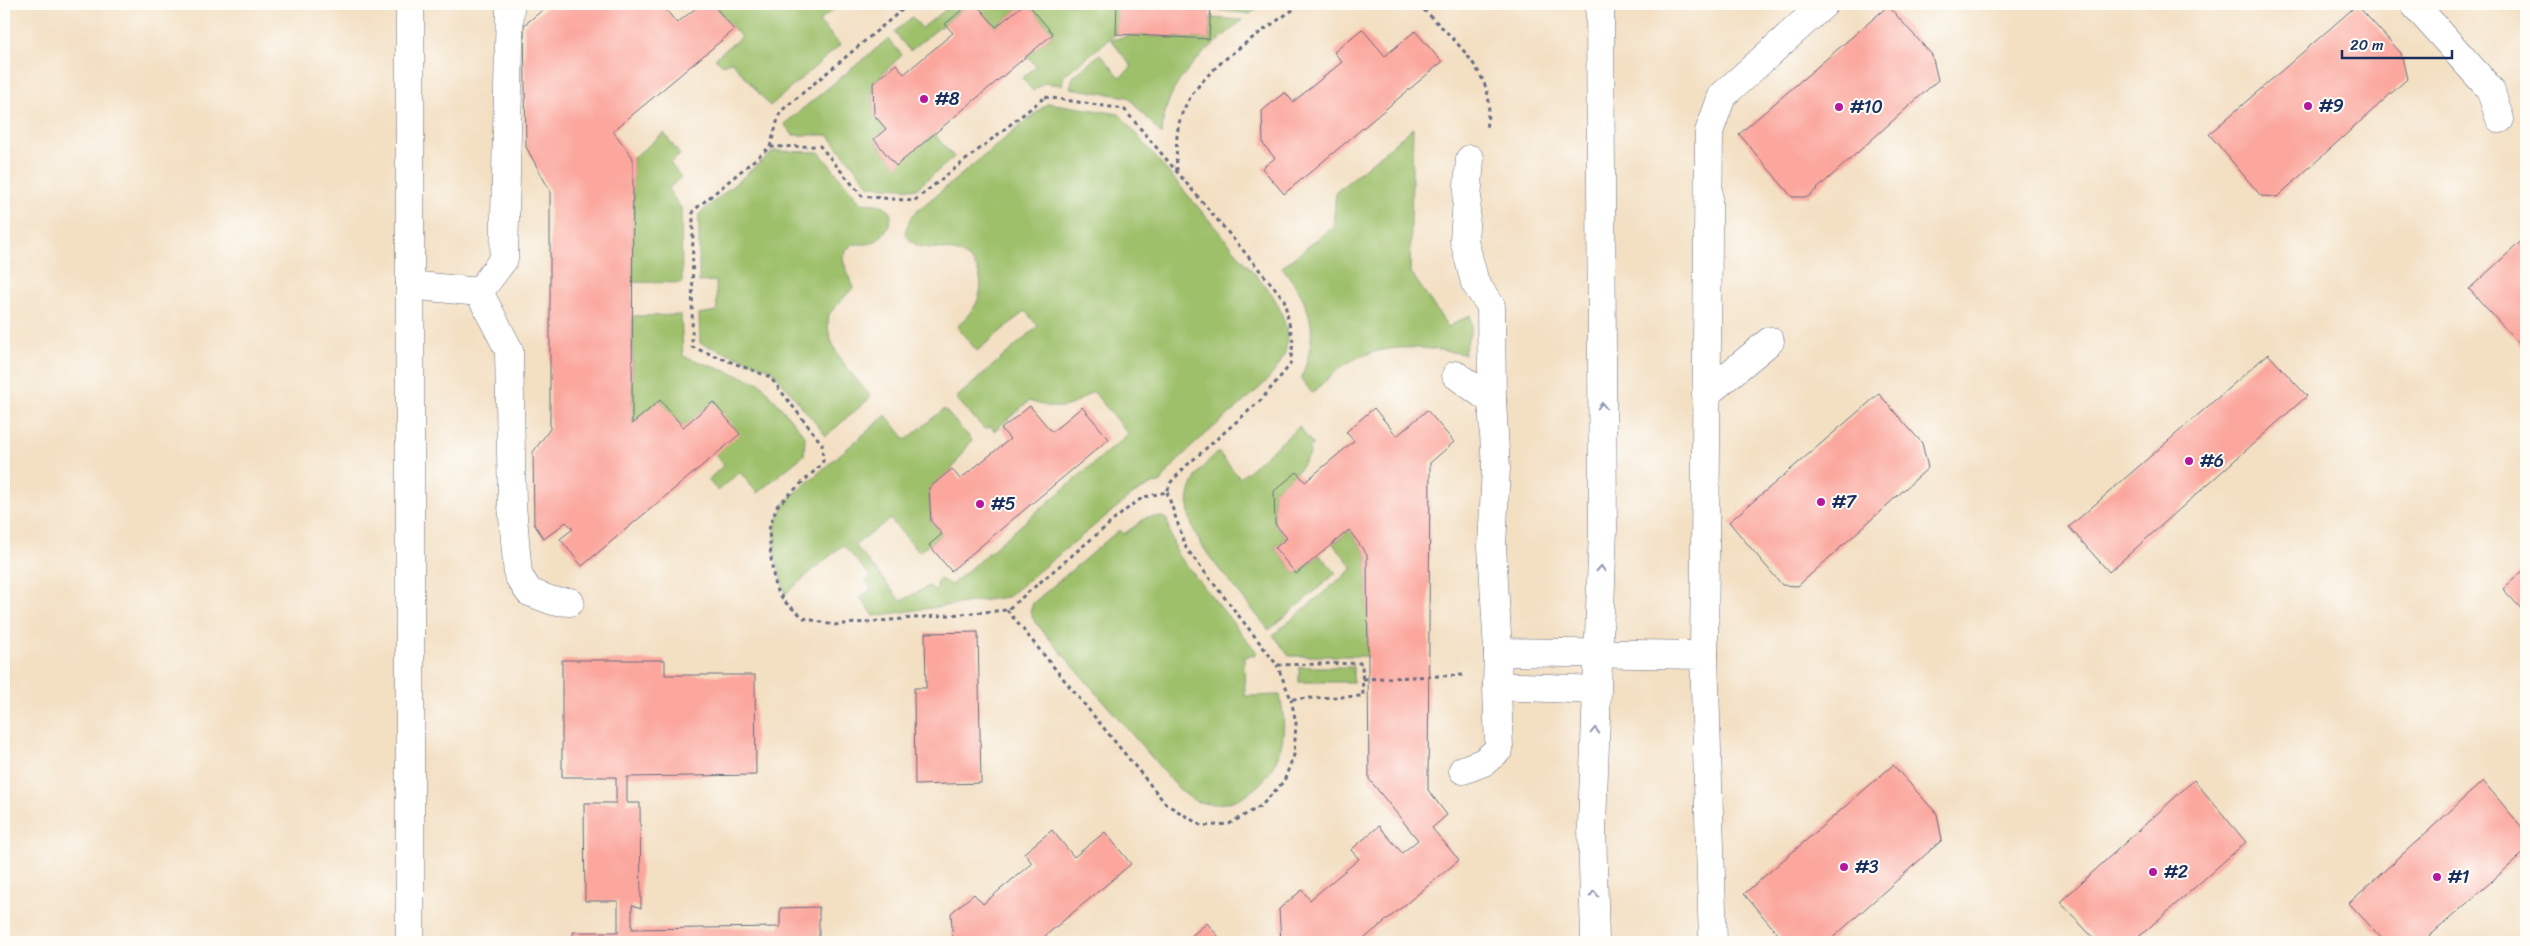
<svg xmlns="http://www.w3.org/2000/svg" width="2530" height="946" viewBox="0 0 2530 946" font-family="Sriracha,sans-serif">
  <rect width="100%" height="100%" fill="#fdfcf7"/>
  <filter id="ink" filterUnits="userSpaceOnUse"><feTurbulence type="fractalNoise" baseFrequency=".02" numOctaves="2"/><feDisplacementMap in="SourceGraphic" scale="10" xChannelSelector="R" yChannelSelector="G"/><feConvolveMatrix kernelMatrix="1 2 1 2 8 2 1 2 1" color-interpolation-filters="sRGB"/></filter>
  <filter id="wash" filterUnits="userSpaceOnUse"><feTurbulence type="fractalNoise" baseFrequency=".0096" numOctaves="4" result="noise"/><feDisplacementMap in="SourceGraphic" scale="20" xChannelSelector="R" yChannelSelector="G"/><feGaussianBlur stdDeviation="1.12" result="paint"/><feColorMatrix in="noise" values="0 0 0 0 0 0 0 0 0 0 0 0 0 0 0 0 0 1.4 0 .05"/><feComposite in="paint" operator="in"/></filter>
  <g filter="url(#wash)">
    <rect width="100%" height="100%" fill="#f3dfc2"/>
    <!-- green -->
    <g fill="#9ec06a" stroke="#5c7864">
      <polygon points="713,4 789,4 836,8 819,21 840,45 770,106 731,61 723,65 715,58 741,37"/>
      <polygon points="953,4 969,4 910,51 894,32 912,17 922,28"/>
      <polygon points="976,4 1024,4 996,27"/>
      <polygon points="1028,4 1117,4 1116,34 1064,75 1062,85 1044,83 1033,91 1022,78 1036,66 1027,56 1053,34"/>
      <polygon points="1211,4 1262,4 1250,14 1211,9"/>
      <path d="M1210,18l33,2c-39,32 -80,61 -81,115l-34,-38 -58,-9 3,-11 27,-23 20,23 12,-10 -21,-27 20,-5 78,4z"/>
      <polygon points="888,39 902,55 873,83 874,115 886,129 874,140 896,165 934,134 954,157 916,189 870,186 828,135 793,135 784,124"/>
      <path d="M1048,103l71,11 152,179c11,17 21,42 13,62 -10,23 -27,35 -45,51 -28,24 -59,47 -79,77l-8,1 -20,11 -125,102 -133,19 -14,-19 11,-8 -5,-8 5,-4 -28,-32 -58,49 -11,-45 2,-27 11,-22 99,-85 20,25 38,-31 28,31 -20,29 -23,19 2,33 11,13 -23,18 -29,-33 -35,26 46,56 28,-15 5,4 4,-2 -2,-6 5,-3 10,6 177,-151 -35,-43c-26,19 -32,20 -64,10l-35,30 -3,-4 -7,2 -28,-31 82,-72 -13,-15 -48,40 -20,-24c6,-7 13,-13 18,-21 12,-21 5,-48 -21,-55 -19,-6 -40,3 -49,-19l7,-17z"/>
      <path d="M1413,128l-3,143 38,56 22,-12 2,11 -8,28c-39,-7 -76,-12 -113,7 -14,7 -27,22 -39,32l-11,-14c18,-48 13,-71 -19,-112l51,-40 3,-35z"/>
      <polygon points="664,133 680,155 670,163 681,177 668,189 681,208 682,283 632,282 633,158"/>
      <path d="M774,151l45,1 42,51c7,1 17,0 23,3 15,7 2,28 -8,35 -6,4 -15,3 -23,3l-6,5 -4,11 10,28 -24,26c-7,32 24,60 42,83l-45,39 -55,-67 -71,-26 -1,-29 18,-3 -1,-30 -17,1v-68z"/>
      <polygon points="681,315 683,356 760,383 805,436 804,455 757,493 740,472 718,491 708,480 724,465 715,454 713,402 683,427 660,400 632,424 633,316"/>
      <path d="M1299,427l14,18 -5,4 3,3 -14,20 -23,19 1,33 12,14 -12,10 21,26 24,-19 16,18 -67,57c-14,-17 -27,-33 -41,-50 -36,-43 -63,-83 -10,-128l22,26z"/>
      <path d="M1147,517h16l4,3 3,14 8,21 78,96v4l-12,2 1,39 35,-1c2,13 5,26 3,39 -3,41 -41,79 -85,68 -6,-2 -14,-9 -19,-13l-144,-167 -5,-10 3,-9 86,-73 5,4z"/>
      <polygon points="1349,530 1367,555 1368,656 1289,656 1273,635 1353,568 1333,544"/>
      <rect x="1299" y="667" width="54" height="15"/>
    </g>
    <g id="blocks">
      <!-- building -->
      <g fill="#fba79e">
        <polygon points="550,4 661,4 677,23 701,4 713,4 734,30 613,131 633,158 632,424 660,400 683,427 713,402 740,434 582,566 560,539 573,529 566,522 544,539 534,524 533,452 550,429 550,191 526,147 524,25"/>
        <polygon points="806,4 836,4 836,8"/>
        <polygon points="969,4 976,4 996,27 1024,4 1028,4 1053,34 896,166 874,139 886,129 874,115 873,83 896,64 904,74 953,33 945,24"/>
        <polygon points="1117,4 1211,4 1209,39 1116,34"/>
        <polygon points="2357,5 2401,53 2407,79 2277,197 2261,196 2209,134"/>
        <polygon points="1888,6 1932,55 1938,80 1808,197 1792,197 1739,134"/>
        <polygon points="1362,29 1385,56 1415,31 1442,62 1284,194 1262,168 1275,158 1263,144 1262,111 1285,92 1293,102 1342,62 1334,52"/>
        <polygon points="2526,237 2526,343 2522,347 2469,289"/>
        <polygon points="2268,354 2307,396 2109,572 2069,527"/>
        <polygon points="1879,394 1922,443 1928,468 1798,586 1782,585 1729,522"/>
        <polygon points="1030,406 1052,432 1082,407 1109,439 951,571 929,545 942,534 931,521 929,488 952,469 960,479 1010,439 1001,429"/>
        <polygon points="1374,408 1397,436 1427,410 1454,442 1430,463 1428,790 1447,815 1432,828 1459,860 1360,942 1281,942 1279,909 1302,890 1310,900 1359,859 1351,850 1379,826 1402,853 1418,840 1369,779 1367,555 1349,530 1296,574 1275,548 1287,538 1275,524 1274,491 1297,472 1305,482 1354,441 1346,432"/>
        <polygon points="2526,568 2526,614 2503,589"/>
        <polygon points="978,632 981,783 915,785 914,688 926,688 925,633"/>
        <polygon points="562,660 665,660 665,675 755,675 756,775 627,777 627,803 640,803 641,908 632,905 632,929 780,927 780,908 819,907 819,942 573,942 573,932 618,932 618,901 585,901 584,803 616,803 616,777 562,777"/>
        <polygon points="1893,765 1937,814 1942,840 1828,942 1785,942 1744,894"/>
        <polygon points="2194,780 2246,842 2133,942 2097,942 2060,902"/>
        <polygon points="2483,781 2526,832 2526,851 2423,942 2385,942 2349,903"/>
        <polygon points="1052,830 1074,857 1105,832 1131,864 1038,942 953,942 951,913 974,894 983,904 1032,863 1024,853"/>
        <polygon points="1207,923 1223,942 1184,942"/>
      </g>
    </g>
  </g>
  <g filter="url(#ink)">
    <use href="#blocks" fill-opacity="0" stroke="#676d81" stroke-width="1"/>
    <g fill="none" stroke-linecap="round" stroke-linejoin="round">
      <!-- minor casing -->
      <g stroke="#676d81" stroke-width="29">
        <g id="minor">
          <polyline points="2414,4 2490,89 2500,119"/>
          <polyline points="1470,159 1464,240 1475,283 1491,306 1492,401"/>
          <polyline points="410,285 479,292 504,259 510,4"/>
          <polyline points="479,292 509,350 512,505 518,575 529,592 553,601 570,602"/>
          <polyline points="1456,375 1492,401 1496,468 1492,546 1498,652"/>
          <polyline points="1706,394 1770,341"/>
          <polyline points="1704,655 1709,132 1722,96 1824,4"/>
          <polyline points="1596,690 1497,686 1498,652 1704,655 1713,942"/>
          <polyline points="1463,770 1484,762 1499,749 1497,686"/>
          <polyline points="410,942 410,4"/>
          <polyline points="1595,942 1592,825 1603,529 1600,4"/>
        </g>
      </g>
      <!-- path -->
      <g stroke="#676d81" stroke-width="3" stroke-dasharray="4 4" stroke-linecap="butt">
        <path d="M1418,4c24,24 69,62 71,99 0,8 -2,18 -3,26"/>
        <polygon points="1045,97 1124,109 1284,299 1293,342 1290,365 1261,400 1186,466 1171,482 1167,492 1144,497 1133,504 1007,610 833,625 804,618 786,603 775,588 771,558 769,529 777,506 823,463 822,444 770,377 692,347 693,211 770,147 820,146 862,196 914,201"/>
        <polyline points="770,147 780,112 909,4"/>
        <path d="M1177,171c-1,-21 -2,-45 8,-64 20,-42 79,-76 116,-103"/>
        <polyline points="1167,492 1186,548 1277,665 1362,663 1363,696 1291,699 1277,665"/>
        <polyline points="1007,610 1166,804 1202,826 1229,824 1261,806 1284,781 1294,755 1296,723 1291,699"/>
        <polyline points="1363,679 1464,675"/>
      </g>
      <!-- minor -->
      <use href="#minor" stroke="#fff" stroke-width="28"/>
    </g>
    <!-- one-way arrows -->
    <defs><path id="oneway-chevron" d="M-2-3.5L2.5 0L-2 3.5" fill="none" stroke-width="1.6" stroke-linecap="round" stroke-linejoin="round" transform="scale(1.25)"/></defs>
    <g stroke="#8d97ae">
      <use href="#oneway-chevron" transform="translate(1602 406) rotate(-90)"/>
      <use href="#oneway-chevron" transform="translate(1601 569) rotate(-87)"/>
      <use href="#oneway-chevron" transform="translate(1595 731) rotate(-88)"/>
      <use href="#oneway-chevron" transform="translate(1594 894) rotate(-91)"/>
    </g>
  </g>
  <!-- markers -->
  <g fill="#b5179e" stroke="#fdfcf7" stroke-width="2">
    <circle cx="924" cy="99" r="5"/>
    <circle cx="2308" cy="106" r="5"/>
    <circle cx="1839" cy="107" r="5"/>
    <circle cx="2189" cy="461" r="5"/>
    <circle cx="1821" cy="502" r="5"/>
    <circle cx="980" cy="504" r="5"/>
    <circle cx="1844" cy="867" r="5"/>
    <circle cx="2153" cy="872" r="5"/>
    <circle cx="2437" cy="877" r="5"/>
  </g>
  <g text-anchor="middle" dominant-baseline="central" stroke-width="4" stroke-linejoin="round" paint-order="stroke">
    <!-- poi labels -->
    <g font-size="18" fill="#1b2f5e" stroke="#fdfcf7" text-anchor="start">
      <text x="934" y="99">#8</text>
      <text x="2318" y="106">#9</text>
      <text x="1849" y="107">#10</text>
      <text x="2199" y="461">#6</text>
      <text x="1831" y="502">#7</text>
      <text x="990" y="504">#5</text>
      <text x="1854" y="867">#3</text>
      <text x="2163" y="872">#2</text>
      <text x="2447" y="877">#1</text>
    </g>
  </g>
  <!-- margin -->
  <rect width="2530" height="946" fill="none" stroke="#fdfcf7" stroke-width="20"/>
  <!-- scale -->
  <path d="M2342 50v8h110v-8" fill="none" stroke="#1b2f5e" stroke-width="2.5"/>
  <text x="2350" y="50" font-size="15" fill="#1b2f5e" stroke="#fdfcf7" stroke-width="4" paint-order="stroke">20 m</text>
</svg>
